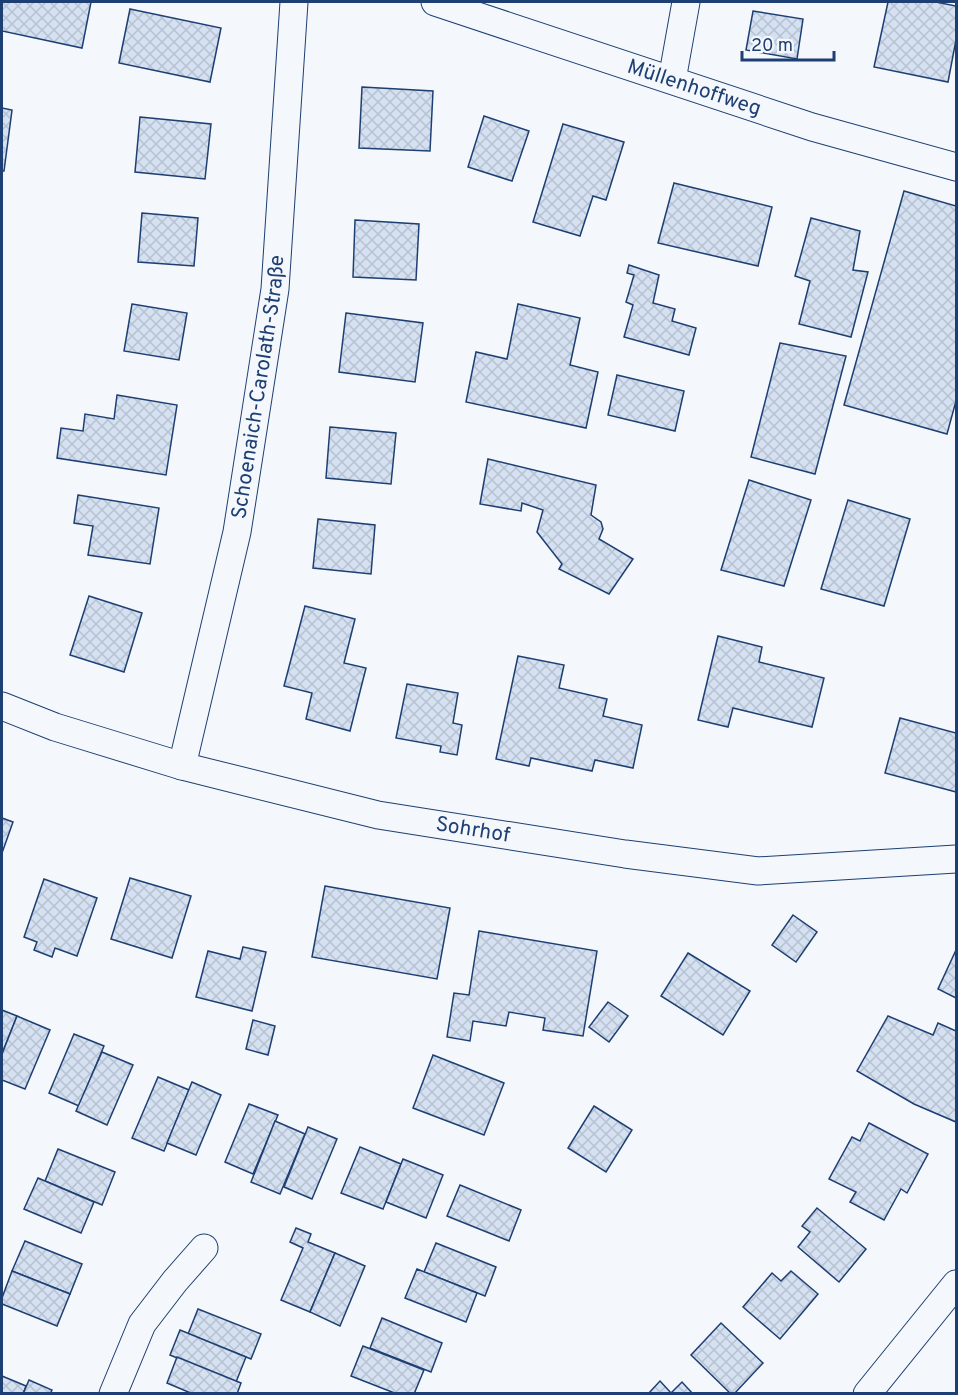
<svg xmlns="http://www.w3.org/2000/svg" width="958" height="1395" viewBox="0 0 958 1395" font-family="Overpass,sans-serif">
  <defs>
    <pattern id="building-cross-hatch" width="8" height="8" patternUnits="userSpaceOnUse" patternTransform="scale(1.5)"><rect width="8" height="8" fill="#d5e0f0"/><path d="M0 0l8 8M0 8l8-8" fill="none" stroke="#b6c1d1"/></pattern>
  </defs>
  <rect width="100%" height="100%" fill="#f4f7fb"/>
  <!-- building -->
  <g fill="url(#building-cross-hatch)" stroke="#1d3f73" stroke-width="1.5">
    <polygon points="2,2 91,2 82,48 2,31"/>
    <polygon points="888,2 936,2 956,6 956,40 948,82 874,67"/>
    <polygon points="130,9 221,28 210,82 119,63"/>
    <polygon points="753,11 803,19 797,59 746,50"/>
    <polygon points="362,87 433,91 430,151 359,148"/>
    <polygon points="2,108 12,110 4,171 2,171"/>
    <polygon points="484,116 529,131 512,181 468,167"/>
    <polygon points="140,117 211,124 205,179 135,172"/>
    <polygon points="563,124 624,142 606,200 593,196 580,236 533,222"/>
    <polygon points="674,183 772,207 758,266 658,243"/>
    <polygon points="904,191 956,206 956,401 947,434 844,405"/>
    <polygon points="142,213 198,218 194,266 138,262"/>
    <polygon points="811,218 860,231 853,270 868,272 851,337 799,324 810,281 795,276"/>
    <polygon points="355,220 419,224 416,280 353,277"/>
    <polygon points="629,265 659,275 653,303 675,309 672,321 696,328 689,355 624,337 633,305 626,302 634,275 627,273"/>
    <polygon points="132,304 187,313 179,360 124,351"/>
    <polygon points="518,304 580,318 570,365 598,372 586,428 466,402 476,352 507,359"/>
    <polygon points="346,313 423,323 415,382 339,372"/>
    <polygon points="780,343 846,356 815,474 751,457"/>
    <polygon points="617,375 684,391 675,431 608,415"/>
    <polygon points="117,395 177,405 166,475 57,458 61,428 83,431 85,414 114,419"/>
    <polygon points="330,427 396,433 391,484 326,478"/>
    <polygon points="488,459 596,485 591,515 601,522 603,529 599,539 633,559 609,594 559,569 562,564 537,532 543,510 522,503 521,511 480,504"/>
    <polygon points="749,480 811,500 784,586 721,570"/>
    <polygon points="78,495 159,508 150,564 88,555 93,526 74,523"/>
    <polygon points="848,500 910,519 884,606 821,589"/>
    <polygon points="318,519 375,525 371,574 313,568"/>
    <polygon points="89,596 142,613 124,672 70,655"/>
    <polygon points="305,606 355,619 344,663 366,668 350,731 306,719 312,693 284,686"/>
    <polygon points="718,636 762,647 759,662 824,678 812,727 733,708 728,727 698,720"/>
    <polygon points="518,656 564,665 559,688 607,699 603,716 642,725 633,768 595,760 592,771 531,758 529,766 496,759"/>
    <polygon points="407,684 458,693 453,723 462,725 457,755 440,752 441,746 396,738"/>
    <polygon points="900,718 956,733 956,792 885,773"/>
    <polygon points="2,818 13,822 2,853"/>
    <polygon points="130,878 191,896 172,958 111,939"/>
    <polygon points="44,879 97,898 77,956 55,948 52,957 34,950 37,942 24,937"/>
    <polygon points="325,886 450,908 437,979 312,957"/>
    <polygon points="793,915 817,932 796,962 772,945"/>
    <polygon points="479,931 597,951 583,1036 543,1030 545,1018 509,1012 506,1026 473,1021 470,1041 447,1037 454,993 469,995"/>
    <polygon points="243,947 266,952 252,1011 196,997 208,951 240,959"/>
    <polygon points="956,950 956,998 938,989"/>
    <polygon points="688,953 750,991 723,1035 661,996"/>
    <polygon points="608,1002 628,1016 609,1042 589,1027"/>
    <polygon points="2,1010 17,1016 2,1054"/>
    <polygon points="17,1016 50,1030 25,1089 2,1080 2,1054"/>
    <polygon points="888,1016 933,1035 938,1023 956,1031 956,1122 914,1104 857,1071"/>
    <polygon points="253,1020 275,1026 268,1055 246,1049"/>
    <polygon points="74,1034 104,1046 79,1106 49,1093"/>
    <polygon points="102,1052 133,1065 107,1125 76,1111"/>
    <polygon points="433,1055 504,1083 484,1135 413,1108"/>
    <polygon points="158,1077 189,1090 164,1151 132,1138"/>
    <polygon points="192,1082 221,1095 196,1155 167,1143"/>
    <polygon points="249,1104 278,1115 253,1174 225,1162"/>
    <polygon points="594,1106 632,1130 606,1172 568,1148"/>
    <polygon points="275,1121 305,1134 280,1194 251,1182"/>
    <polygon points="869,1123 928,1154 907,1193 901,1189 884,1220 850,1202 856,1192 829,1179 852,1137 860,1141"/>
    <polygon points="308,1127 337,1139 312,1199 284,1187"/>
    <polygon points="360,1147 401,1164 383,1209 341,1193"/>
    <polygon points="58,1149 115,1172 102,1205 45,1181"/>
    <polygon points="403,1159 443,1175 426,1218 386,1202"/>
    <polygon points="38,1178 94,1202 81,1233 24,1209"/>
    <polygon points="460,1185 521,1210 509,1241 447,1216"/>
    <polygon points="817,1208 866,1249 839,1282 798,1247 810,1232 802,1226"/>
    <polygon points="296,1228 311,1234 308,1242 335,1253 310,1312 281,1300 303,1248 290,1242"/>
    <polygon points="25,1241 82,1264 70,1294 12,1271"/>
    <polygon points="436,1243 496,1267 485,1296 424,1272"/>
    <polygon points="335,1253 365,1266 340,1326 310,1312"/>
    <polygon points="417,1269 477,1293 466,1322 405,1298"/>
    <polygon points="12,1271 70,1294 57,1326 2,1304 2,1298"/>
    <polygon points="791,1271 818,1294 780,1339 743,1307 772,1273 781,1281"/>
    <polygon points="198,1309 261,1334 251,1359 188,1334"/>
    <polygon points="382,1318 442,1343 431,1372 370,1348"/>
    <polygon points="721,1323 763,1363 734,1394 731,1394 691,1355"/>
    <polygon points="180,1330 246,1357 236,1382 170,1355"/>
    <polygon points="363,1346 424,1370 414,1394 397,1394 351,1376"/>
    <polygon points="177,1357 241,1383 237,1394 193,1394 167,1383"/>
    <polygon points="2,1376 26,1386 23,1394 2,1394"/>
    <polygon points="29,1380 52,1390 50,1394 23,1394"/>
    <polygon points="660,1381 671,1393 682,1382 693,1394 648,1394"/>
  </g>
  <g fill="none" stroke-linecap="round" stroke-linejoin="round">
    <!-- street casing -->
    <g stroke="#1d3f73" stroke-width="29">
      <g id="street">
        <path id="s1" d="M435,2l377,125 144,40"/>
        <polyline points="672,80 686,2"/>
        <path id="s2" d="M2,706l53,21 127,39 196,49 247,39 133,17 198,-12"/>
        <path id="s3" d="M182,766l55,-234 38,-243 19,-287"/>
        <polyline points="113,1394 142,1324 175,1281 204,1248"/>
        <polyline points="867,1394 956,1284"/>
      </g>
    </g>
    <!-- street -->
    <use href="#street" stroke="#f4f7fb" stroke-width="27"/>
  </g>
  <g text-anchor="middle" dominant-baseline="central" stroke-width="4.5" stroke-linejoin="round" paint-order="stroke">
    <!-- street labels -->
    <g font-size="21" fill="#1d3f73" stroke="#f4f7fb">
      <text stroke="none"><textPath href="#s1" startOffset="273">Müllenhoffweg</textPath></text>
      <text stroke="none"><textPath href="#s3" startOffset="387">Schoenaich-Carolath-Straße</textPath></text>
      <text stroke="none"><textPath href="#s2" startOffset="488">Sohrhof</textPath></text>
    </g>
  </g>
  <!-- border -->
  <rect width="958" height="1395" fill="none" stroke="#1d3f73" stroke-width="6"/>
  <!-- scale -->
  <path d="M742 51v9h92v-9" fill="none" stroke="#1d3f73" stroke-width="3"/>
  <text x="751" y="51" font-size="18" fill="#1d3f73" stroke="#f4f7fb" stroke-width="4.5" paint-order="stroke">20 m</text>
</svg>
